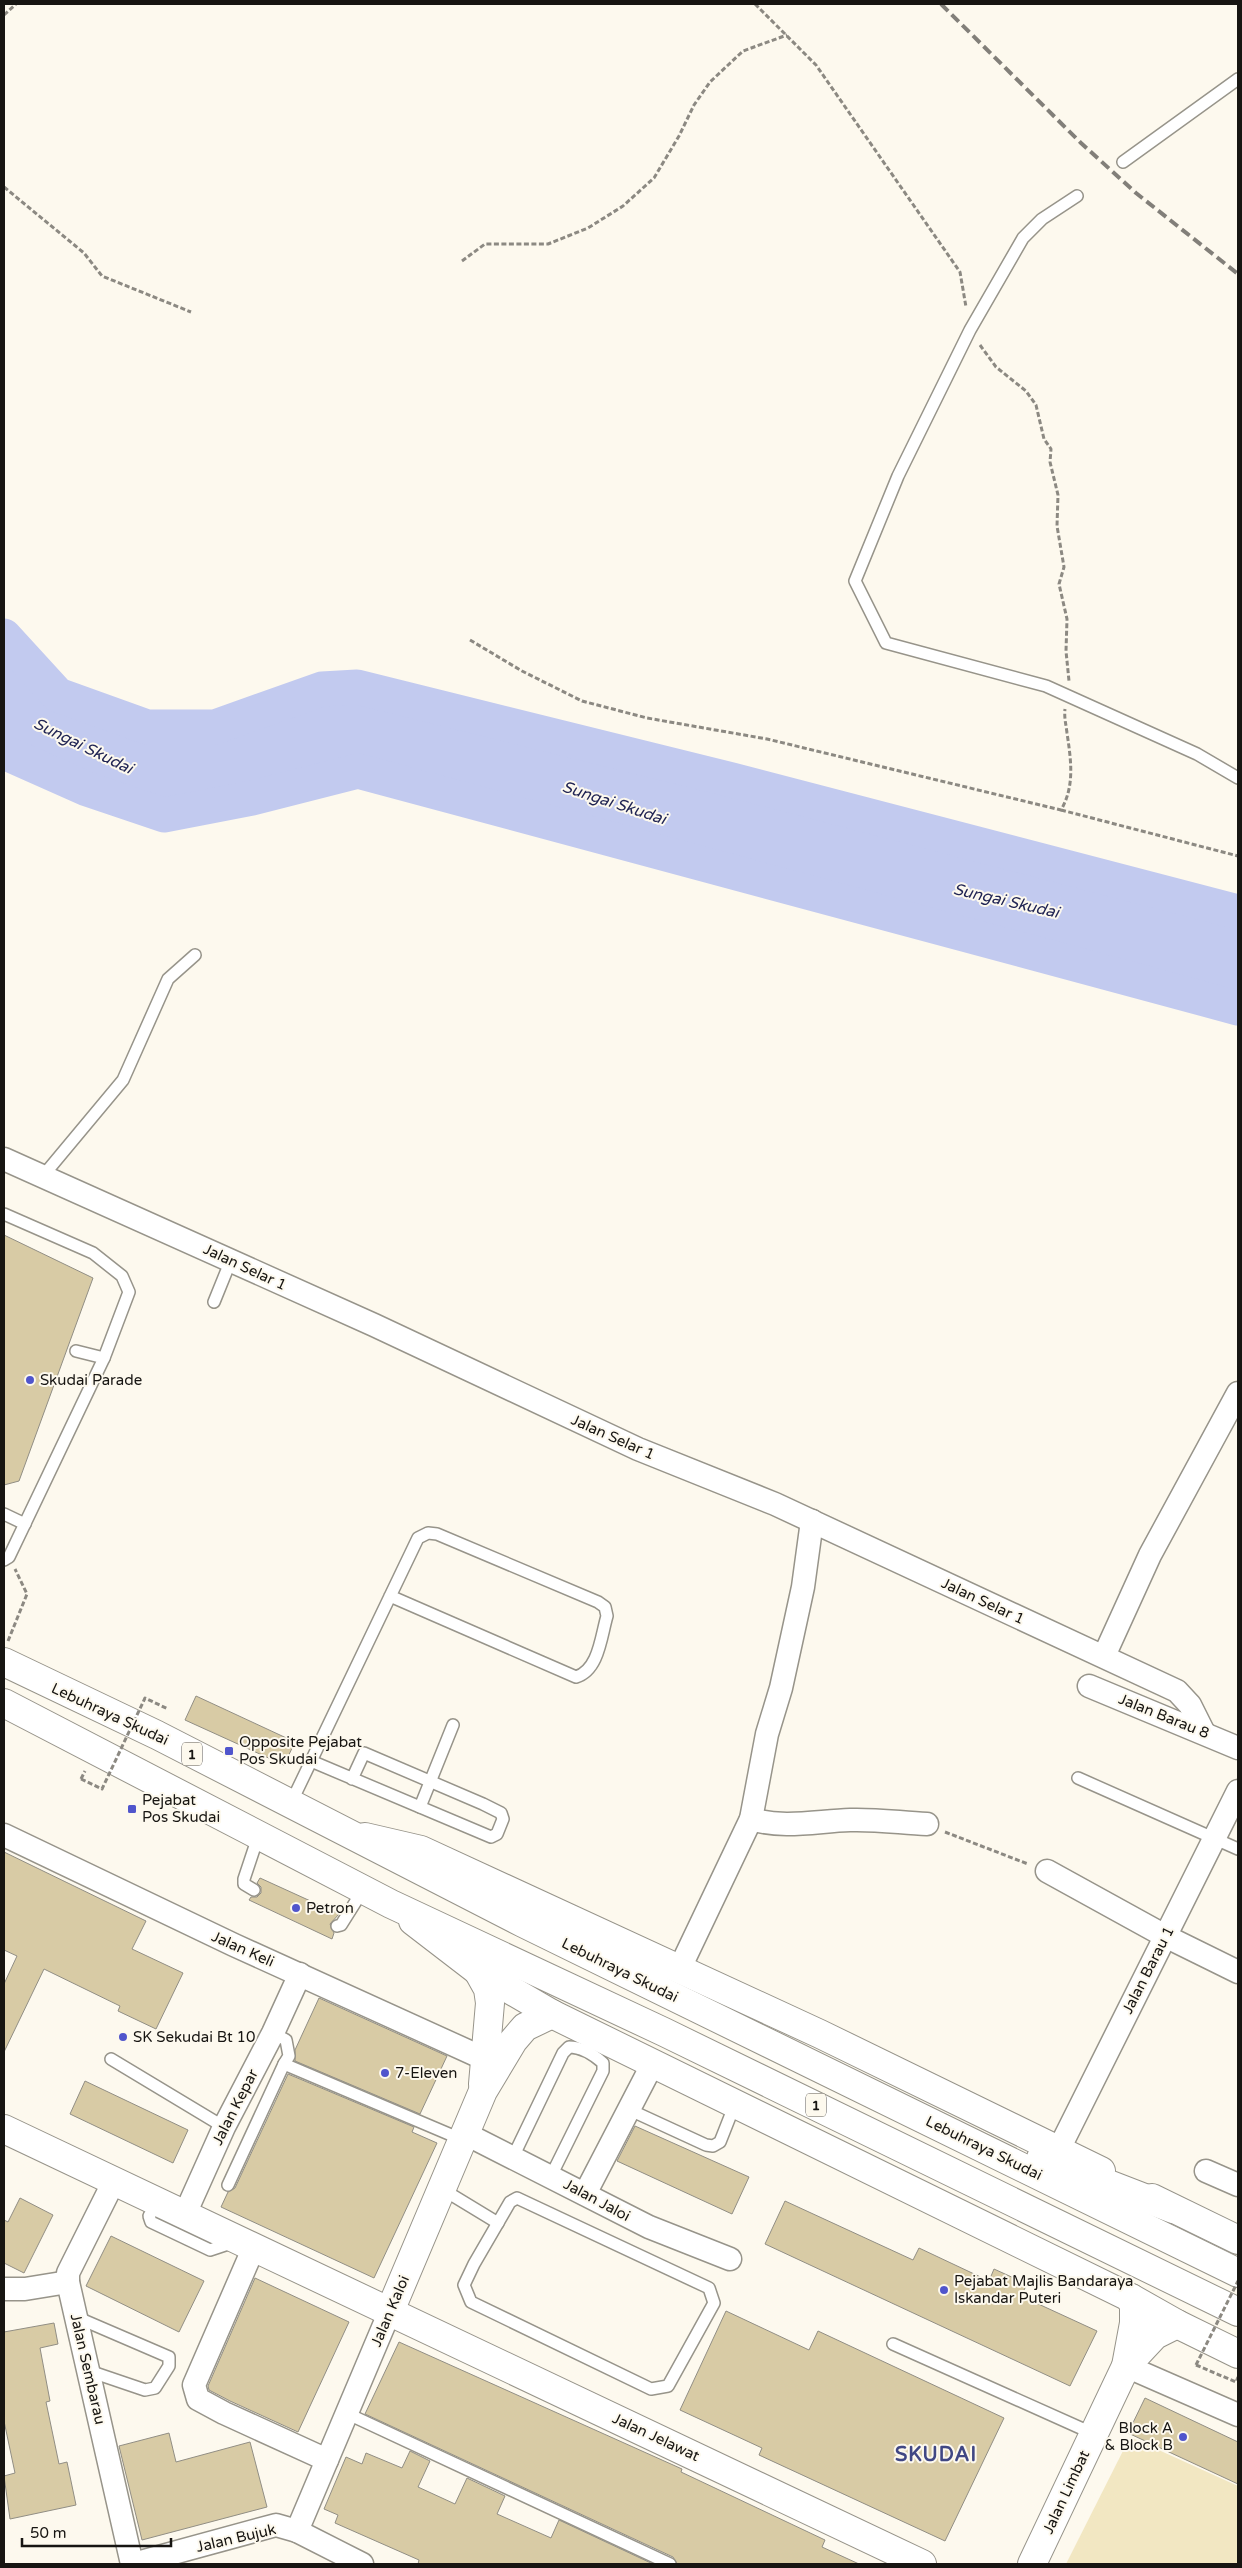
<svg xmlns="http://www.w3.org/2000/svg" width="1242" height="2568" viewBox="0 0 1242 2568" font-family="'Varela Round',sans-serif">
  <rect width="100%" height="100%" fill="#fdf9ee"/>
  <!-- green -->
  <polygon fill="#f2e7c2" points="1130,2437 1238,2486 1238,2564 1066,2564"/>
  <!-- water -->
  <polygon fill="#c2caef" points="4,636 58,695 147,727 215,727 322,689 357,687 732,780 1238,912 1238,1008 358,771 252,798 164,815 87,789 4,752"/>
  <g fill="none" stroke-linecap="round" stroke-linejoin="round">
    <!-- river -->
    <g stroke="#c2caef" stroke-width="35">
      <polyline points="4,636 58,695 147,727 215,727 322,689 357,687 732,780 1238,912"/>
      <polyline points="4,752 87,789 164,815 252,798 358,771 1238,1008"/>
    </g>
  </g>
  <!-- building -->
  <g fill="#d8cba5" stroke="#918e84">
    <polygon points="4,1235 93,1278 19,1481 4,1485"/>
    <polygon points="196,1696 295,1742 284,1765 185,1720"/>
    <polygon points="4,1852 146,1921 132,1949 183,1973 156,2029 118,2011 120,2006 44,1969 4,2052 4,1984 17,1956 4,1950"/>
    <polygon points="260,1878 339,1914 330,1924 334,1933 332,1939 249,1900 251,1897 257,1897 261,1893 261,1887 257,1883"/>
    <polygon points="319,1998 447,2056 420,2114 295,2061 295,2050"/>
    <polygon points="288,2074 414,2127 412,2132 437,2143 374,2278 221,2207 228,2192 235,2188"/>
    <polygon points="85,2081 188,2130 173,2163 70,2114"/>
    <polygon points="635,2126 749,2177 732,2214 617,2161"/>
    <polygon points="20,2198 53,2215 24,2273 4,2263 4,2220 8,2222"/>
    <polygon points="785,2201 913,2260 919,2248 989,2281 994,2269 1027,2284 1021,2296 1097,2331 1070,2386 765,2244"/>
    <polygon points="111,2236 204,2281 179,2332 86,2286"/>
    <polygon points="255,2278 349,2322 298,2432 230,2401 209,2390 208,2386"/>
    <polygon points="726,2311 809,2350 818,2331 1004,2418 945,2541 759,2455 762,2448 680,2410"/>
    <polygon points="54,2323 58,2344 40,2348 50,2401 46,2402 59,2464 67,2462 76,2505 10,2519 4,2476 15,2473 4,2421 4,2332"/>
    <polygon points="399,2342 682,2469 681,2472 825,2540 822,2547 859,2564 677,2564 673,2557 365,2414"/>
    <polygon points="1145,2398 1238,2442 1238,2484 1128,2433"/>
    <polygon points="169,2433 176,2462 250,2442 267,2507 142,2540 119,2446"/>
    <polygon points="410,2451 430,2461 418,2487 455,2504 467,2478 505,2496 497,2514 551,2538 559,2520 653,2564 418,2564 419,2560 335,2523 338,2515 324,2509 346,2457 362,2464 366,2453 402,2468"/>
  </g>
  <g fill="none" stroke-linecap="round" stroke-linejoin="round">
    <!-- lane casing -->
    <g stroke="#97948a" stroke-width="14">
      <g id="lane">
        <polyline points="1123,162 1238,79"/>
        <polyline points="1077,196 1042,219 1023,238 970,330 898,476 855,581 886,643 1046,686 1197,754 1238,778"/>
        <polyline points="43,1176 123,1080 168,979 195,955"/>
        <polyline points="4,1214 93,1253 122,1276 129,1292 104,1358 9,1557 4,1560"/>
        <polyline points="214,1302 231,1260"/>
        <polyline points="76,1351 104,1358"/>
        <polyline points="4,1514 25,1524"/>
        <polyline points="311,1761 491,1837 497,1834 503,1819 501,1813 483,1804 364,1753 352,1779"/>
        <polyline points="1078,1778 1238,1849"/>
        <path d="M290,1805l128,-267 10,-5 9,1 161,68 7,5 2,9c-6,20 -8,54 -31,61l-186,-81"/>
        <polyline points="420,1807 453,1725"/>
        <polyline points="254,1890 244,1884 244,1879 258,1837"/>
        <polyline points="337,1926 341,1925 363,1890"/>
        <polyline points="273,2033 286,2040 289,2056 284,2064"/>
        <polyline points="111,2059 224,2127"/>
        <polyline points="630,2110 706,2145 713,2146 720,2142 735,2104"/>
        <path d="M513,2157l50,-104 6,-6c12,0 25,8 34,16v8l-52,105"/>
        <polyline points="228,2185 284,2064 463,2140"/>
        <polyline points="442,2189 498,2223"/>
        <polygon points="517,2198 709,2288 714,2303 668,2386 651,2389 471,2302 464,2285 474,2264 510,2202"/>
        <polyline points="158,2202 149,2216 151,2222 210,2250 225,2245 232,2240"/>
        <polyline points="76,2317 169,2357 169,2366 155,2388 145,2390 89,2371"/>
        <polyline points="893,2344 1094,2434"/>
        <polyline points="346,2413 670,2564"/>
      </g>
    </g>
    <!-- street casing -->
    <g stroke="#97948a" stroke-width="25">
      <g id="street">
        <polyline points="4,1159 374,1325 638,1449 775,1504 1177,1691 1190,1705 1204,1733"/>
        <polyline points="1104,1656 1150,1555 1238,1393"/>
        <polyline points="1089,1686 1238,1748"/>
        <path d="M751,1819c33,10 66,2 99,1 26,-1 52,3 77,4"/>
        <polyline points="4,1835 234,1945 485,2059"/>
        <polyline points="1047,1871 1165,1936 1238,1972"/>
        <polyline points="679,1970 751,1819 767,1734 781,1688 803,1587 812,1521"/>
        <polyline points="466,2134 649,2227 730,2259"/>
        <polyline points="1059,2149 1238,1791"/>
        <polyline points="1206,2171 1238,2185"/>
        <polyline points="114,2181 68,2273 68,2282 132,2564"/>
        <polyline points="585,2194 653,2063"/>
        <polyline points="185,2214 224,2127 273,2033 300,1974"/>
        <polyline points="254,2247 194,2385 198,2399 224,2413 327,2460"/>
        <polyline points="4,2289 25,2289 68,2282"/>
        <polyline points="1126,2366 1238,2415"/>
        <polyline points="297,2531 390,2311"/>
        <polyline points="133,2564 276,2525 297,2531 362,2564"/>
      </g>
    </g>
    <!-- secondary casing -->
    <g stroke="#97948a" stroke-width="30">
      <g id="secondary">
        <polyline points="413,1921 478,1971 552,2014 1131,2298 1177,2324 1238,2354"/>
        <polyline points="478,1971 488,1989 490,2003 483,2084"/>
        <polyline points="4,2129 922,2564"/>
        <polyline points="390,2311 483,2091 513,2041 525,2027 552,2014"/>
        <polyline points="1126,2366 1155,2335 1177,2324"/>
        <polyline points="1032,2564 1126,2366 1134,2323 1134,2307 1131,2298"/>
      </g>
    </g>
    <!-- primary casing -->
    <g stroke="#97948a" stroke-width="30">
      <g id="primary">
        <polyline points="365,1837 421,1850 820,2034 1101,2171"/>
        <polyline points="1152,2198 1238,2240"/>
      </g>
    </g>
    <!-- highway casing -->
    <g stroke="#97948a" stroke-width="30">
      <g id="highway">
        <polyline points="4,1662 157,1735 523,1923 1238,2273"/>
        <polyline points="4,1703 391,1904 664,2032 1238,2312"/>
        <polyline points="1041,2158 1173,2209"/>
      </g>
    </g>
    <!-- path -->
    <g stroke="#8c8982" stroke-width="3" stroke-dasharray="5 2.5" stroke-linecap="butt">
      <polyline points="755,4 816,65 960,272 966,307"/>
      <polyline points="4,15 16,4"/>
      <polyline points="4,187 84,253 102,276 191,312"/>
      <polyline points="462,261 485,244 548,244 588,228 623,206 654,178 679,136 694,105 710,82 743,51 787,35"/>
      <polyline points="980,345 996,367 1026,391 1036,405 1044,439 1051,449 1050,462 1058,495 1057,526 1064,567 1059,584 1067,619 1066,651 1069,681"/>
      <path d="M470,640l52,31 60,30 65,17 120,21 294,71c14,-24 10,-50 6,-77 -1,-9 -3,-15 -2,-24"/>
      <polyline points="1061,810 1238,856"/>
      <polyline points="8,1641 27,1594 15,1569"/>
      <polyline points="81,1779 85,1771"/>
      <polyline points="945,1832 1028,1864"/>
      <polyline points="1196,2365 1236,2382 1238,2377"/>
    </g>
    <!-- lane -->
    <use href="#lane" stroke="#fff" stroke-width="11"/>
    <!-- street -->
    <use href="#street" stroke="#fff" stroke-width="22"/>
    <!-- secondary -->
    <use href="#secondary" stroke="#fff" stroke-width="28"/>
    <!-- primary -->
    <use href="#primary" stroke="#fff" stroke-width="28"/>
    <!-- highway -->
    <use href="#highway" stroke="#fff" stroke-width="28"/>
    <!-- rail -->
    <polyline stroke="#827f79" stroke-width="4" stroke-dasharray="10 5" stroke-linecap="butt" points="941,4 1081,143 1136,193 1238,274"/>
    <!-- path-bridge -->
    <g stroke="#8c8982" stroke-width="3" stroke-dasharray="5 2.5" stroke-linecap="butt">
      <polyline points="81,1779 102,1789 145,1698 168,1709"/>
      <polyline points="1196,2365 1238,2281"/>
    </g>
  </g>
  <!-- markers -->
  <g fill="#5055cc" stroke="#fdf9ee" stroke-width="2">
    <circle cx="30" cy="1380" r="5"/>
    <rect x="224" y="1746" width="10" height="10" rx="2.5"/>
    <rect x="127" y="1804" width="10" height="10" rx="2.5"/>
    <circle cx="296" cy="1908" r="5"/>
    <circle cx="123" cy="2037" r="5"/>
    <circle cx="385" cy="2073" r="5"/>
    <circle cx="944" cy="2290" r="5"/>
    <circle cx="1183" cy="2437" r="5"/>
  </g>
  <g text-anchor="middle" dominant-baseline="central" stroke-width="4" stroke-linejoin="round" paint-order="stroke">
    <!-- shield labels -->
    <g fill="#fdf9ee" stroke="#5c5954" stroke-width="1">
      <rect x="182" y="1742.5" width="20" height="23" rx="4"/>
      <rect x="806" y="2093.5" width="20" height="23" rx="4"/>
    </g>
    <g font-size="14" font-weight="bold" fill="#171512">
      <text x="192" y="1754">1</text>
      <text x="816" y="2105">1</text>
    </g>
    <!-- street labels -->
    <g font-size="15" fill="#171512" stroke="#fdf9ee">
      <text transform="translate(245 1267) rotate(25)">Jalan Selar 1</text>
      <text transform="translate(613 1437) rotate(24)">Jalan Selar 1</text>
      <text transform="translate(983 1601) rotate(25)">Jalan Selar 1</text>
      <text transform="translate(110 1714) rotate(25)">Lebuhraya Skudai</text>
      <text transform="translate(1164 1716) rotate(22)">Jalan Barau 8</text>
      <text transform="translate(243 1949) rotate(24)">Jalan Keli</text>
      <text transform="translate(620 1970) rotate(26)">Lebuhraya Skudai</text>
      <text transform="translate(1148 1970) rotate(-63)">Jalan Barau 1</text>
      <text transform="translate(235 2107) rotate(-63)">Jalan Kepar</text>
      <text transform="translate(984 2148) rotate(26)">Lebuhraya Skudai</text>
      <text transform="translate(597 2200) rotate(28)">Jalan Jaloi</text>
      <text transform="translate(390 2311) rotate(-67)">Jalan Kaloi</text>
      <text transform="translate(88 2369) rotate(77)">Jalan Sembarau</text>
      <text transform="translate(656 2437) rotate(25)">Jalan Jelawat</text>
      <text transform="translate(1066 2492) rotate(-65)">Jalan Limbat</text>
      <text transform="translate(236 2538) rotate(-13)">Jalan Bujuk</text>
    </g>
    <!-- poi labels -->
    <g font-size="15" fill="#171512" stroke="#fdf9ee" text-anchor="start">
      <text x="40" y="1380">Skudai Parade</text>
      <text x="239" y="1742">Opposite Pejabat<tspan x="239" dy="17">Pos Skudai</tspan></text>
      <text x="142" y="1800">Pejabat<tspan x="142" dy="17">Pos Skudai</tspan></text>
      <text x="306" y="1908">Petron</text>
      <text x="133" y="2037">SK Sekudai Bt 10</text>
      <text x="395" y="2073">7-Eleven</text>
      <text x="954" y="2281">Pejabat Majlis Bandaraya<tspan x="954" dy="17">Iskandar Puteri</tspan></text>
      <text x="1173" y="2428" text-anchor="end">Block A<tspan x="1173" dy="17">&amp; Block B</tspan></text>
    </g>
    <!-- water labels -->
    <g font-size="16" font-style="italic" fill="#212554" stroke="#fdf9ee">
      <text transform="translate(83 746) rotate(26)">Sungai Skudai</text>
      <text transform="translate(614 803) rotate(18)">Sungai Skudai</text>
      <text transform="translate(1006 901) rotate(13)">Sungai Skudai</text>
    </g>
    <!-- district labels -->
    <g font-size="20" font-weight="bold" letter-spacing="1" fill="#404784" stroke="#fdf9ee">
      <text x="936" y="2455">SKUDAI</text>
    </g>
  </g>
  <!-- border -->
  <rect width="1242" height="2568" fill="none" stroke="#171512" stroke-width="10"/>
  <!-- scale -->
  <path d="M22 2538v8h149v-8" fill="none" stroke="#171512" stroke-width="2.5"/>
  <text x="30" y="2538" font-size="15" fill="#171512" stroke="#fdf9ee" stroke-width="4" paint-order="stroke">50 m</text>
</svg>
